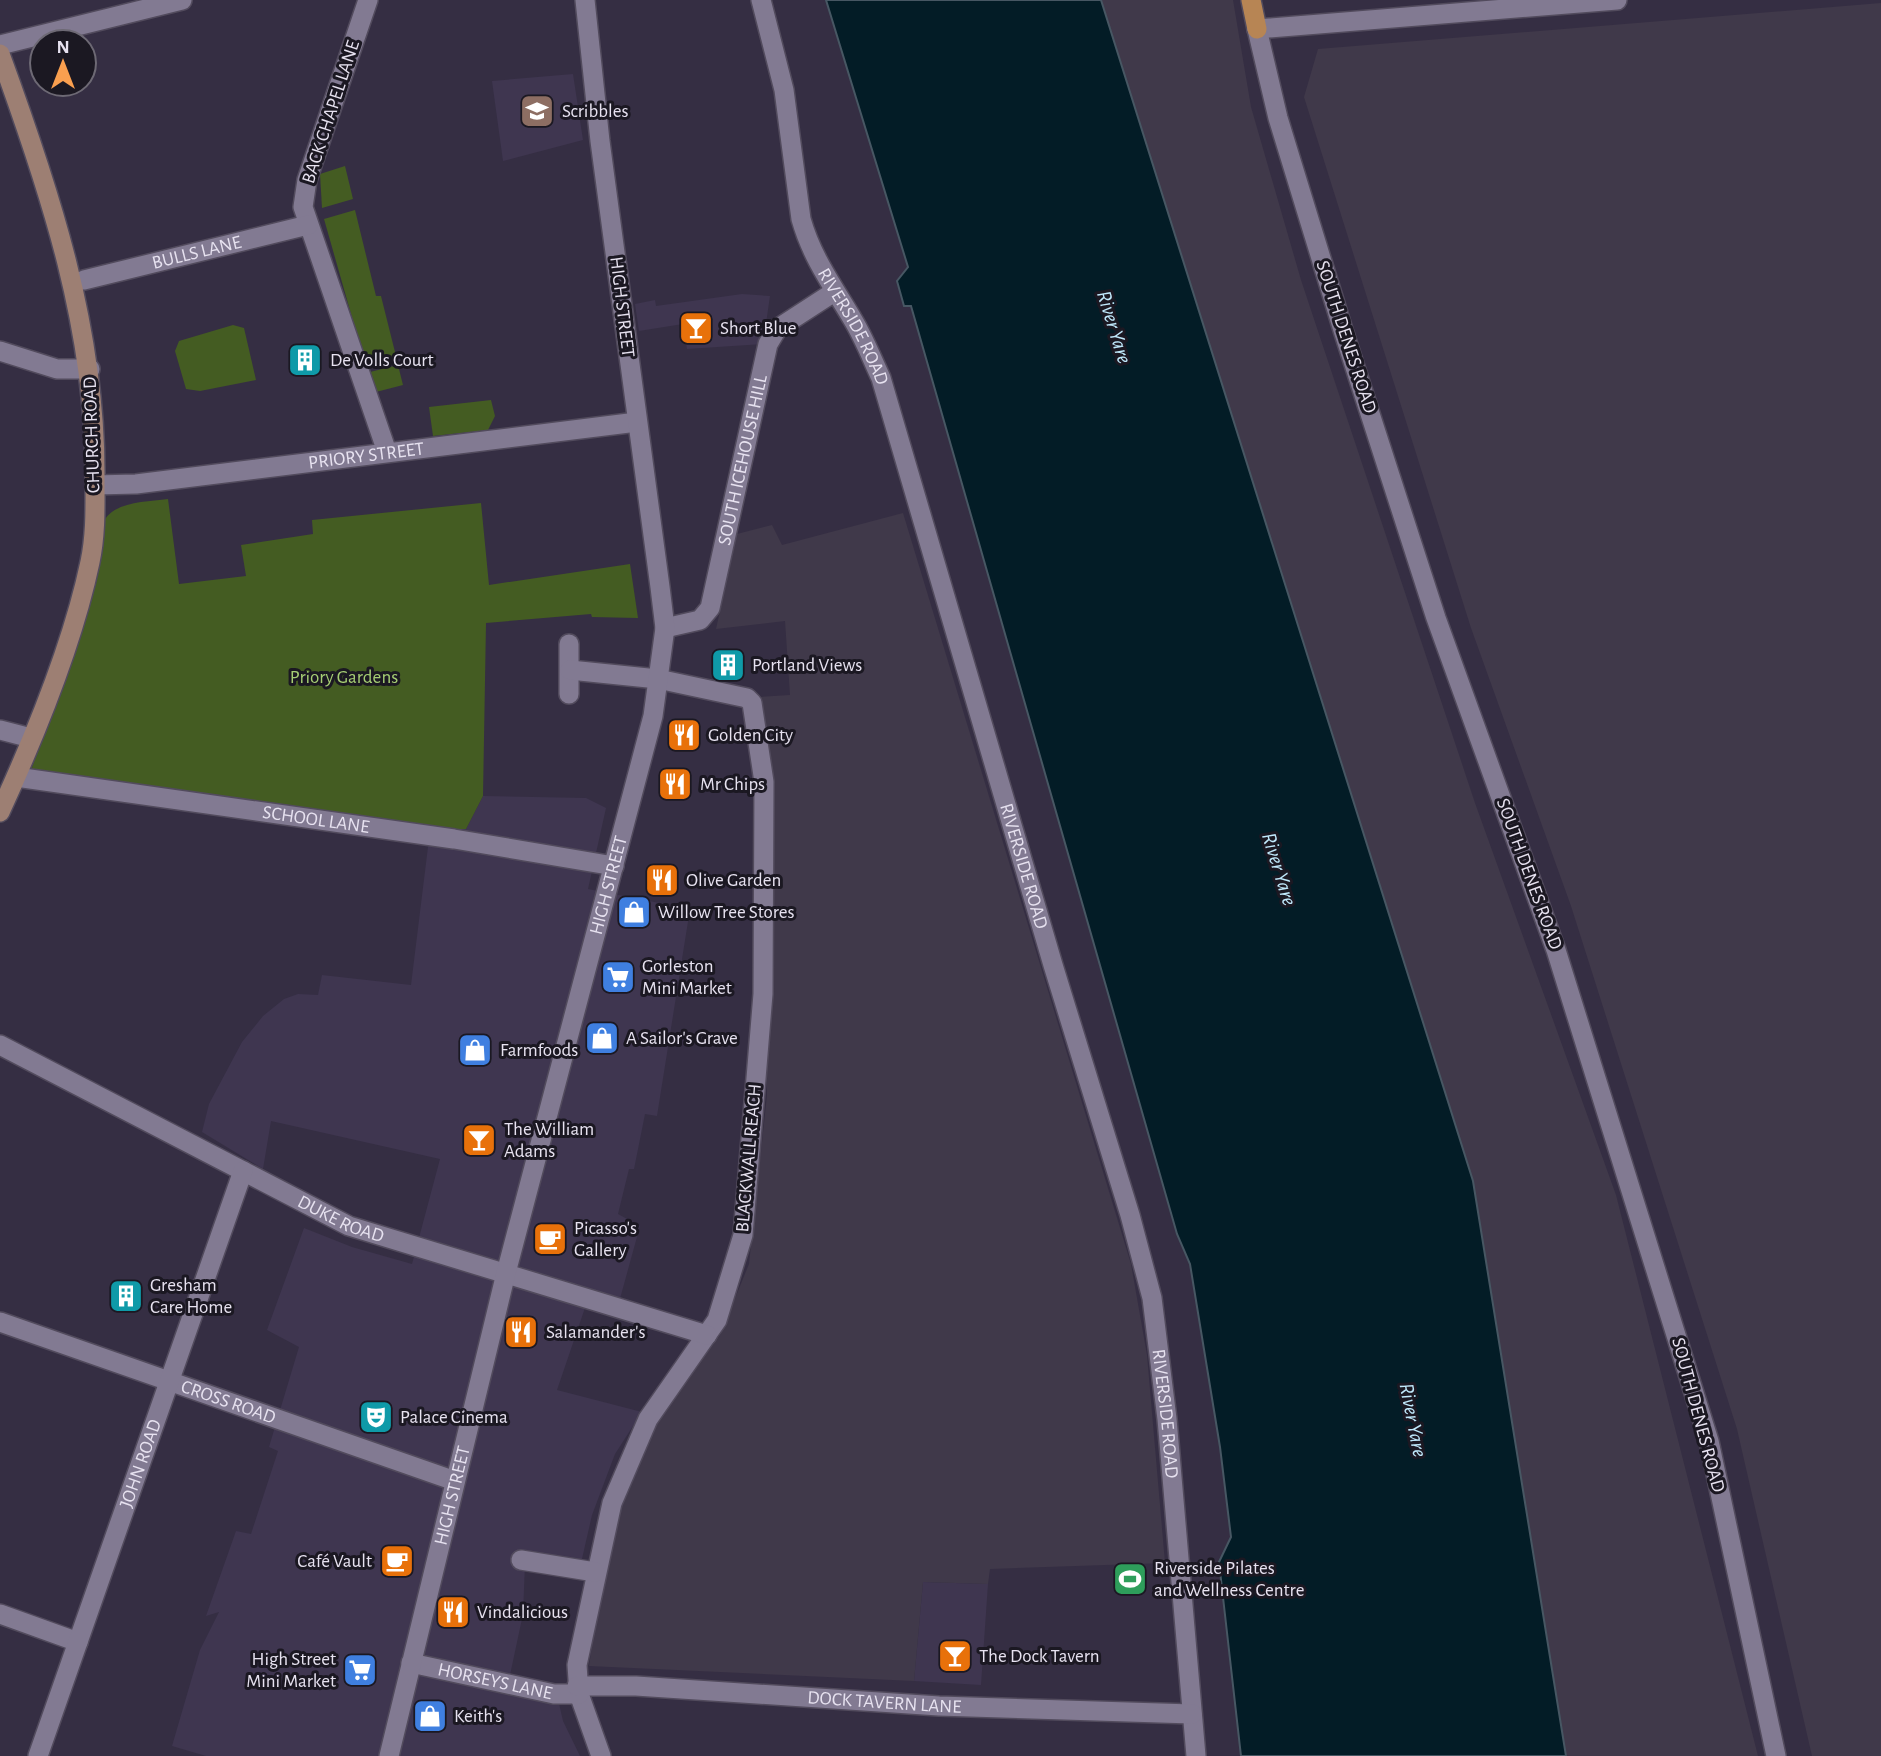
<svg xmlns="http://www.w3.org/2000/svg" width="1881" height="1756" viewBox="0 0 1881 1756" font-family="'Alegreya Sans',sans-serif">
  <rect width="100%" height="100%" fill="#352e43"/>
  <!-- built -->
  <g fill="#3f3650">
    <polygon points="573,74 583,140 503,161 492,81"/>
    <polygon points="742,294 770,296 763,344 687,349 683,324 639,331 635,304 655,300 656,306"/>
    <polygon points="483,796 586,798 606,808 588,889 690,909 657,1116 645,1114 634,1169 629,1169 618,1214 640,1226 618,1306 588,1299 557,1390 642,1412 615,1454 592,1515 579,1572 525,1564 523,1614 510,1675 556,1690 563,1721 580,1756 206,1756 172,1746 200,1650 219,1612 206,1616 236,1531 251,1534 278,1451 269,1447 299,1347 267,1330 304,1228 352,1247 412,1264 440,1159 271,1121 263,1169 202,1132 209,1104 242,1042 263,1016 284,999 298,994 318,995 322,975 411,985 428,847 436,829 466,829"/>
    <polygon points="923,1582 988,1584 981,1685 914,1681"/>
  </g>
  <!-- industrial -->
  <g fill="#40394a">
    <polygon points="1101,0 1233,0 1251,107 1301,280 1475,803 1616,1195 1758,1756 1566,1756 1473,1181"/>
    <polygon points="1881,3 1881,1756 1812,1756 1737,1429 1571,906 1471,628 1304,97 1318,49"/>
    <polygon points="903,513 1131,1264 1147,1355 1165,1563 990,1569 988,1584 923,1582 914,1681 589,1666 603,1568 630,1477 645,1440 667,1406 720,1335 749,1264 767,1095 767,944 759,697 790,695 785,621 716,629 737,534 772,525 782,545"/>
  </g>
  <!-- green -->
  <g fill="#445c22">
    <polygon points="345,166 353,199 322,208 320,174"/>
    <polygon points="355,210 376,296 381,296 396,356 365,363 324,219"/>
    <polygon points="233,325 244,328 256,380 200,391 186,389 175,351 179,341"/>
    <polygon points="398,365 403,385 376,392 370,372"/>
    <polygon points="491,400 495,416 488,430 433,436 429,407"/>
    <path d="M168,499l11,85 67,-8 -5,-31 72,-11 -1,-14 169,-17 8,82 141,-21 8,54 -46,-1 -1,-3 -105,9 -3,173 -17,33h-30l-407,-53 67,-192 9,-65c13,-18 42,-17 63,-20z"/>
  </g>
  <!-- water -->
  <polygon fill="#031c26" stroke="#475763" stroke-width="2" points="826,0 1101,0 1473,1181 1566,1756 1241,1756 1219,1562 1231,1537 1220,1447 1190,1264 1177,1234 911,306 904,306 897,281 908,267"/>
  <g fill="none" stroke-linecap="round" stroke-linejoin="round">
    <!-- minor casing -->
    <g stroke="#524b5d" stroke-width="22">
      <g id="minor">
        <polyline points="368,0 307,180 303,207 387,452"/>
        <path id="s1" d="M761,0l23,90 17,129c11,39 32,67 52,101 11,18 19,39 28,58l172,587 77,250 22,83 15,121 29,337"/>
        <polyline points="1257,29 1617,0"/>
        <polyline points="0,45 182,0"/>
        <path id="s2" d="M84,280l224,-55"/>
        <polyline points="0,351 57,369 90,369"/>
        <path id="s3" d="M95,485l41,-1 501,-62"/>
        <path id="s4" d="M665,628l35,-8 10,-12 58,-264 9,-15 57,-37"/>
        <polyline points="569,644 569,694"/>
        <polyline points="570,670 658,679 747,698 752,703 764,782 763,994 743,1235 717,1320 648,1419 612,1503 577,1665 579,1694 601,1756"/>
        <polyline points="0,730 31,738"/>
        <path id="s5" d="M16,777l438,62 160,27"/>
        <path id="s6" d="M0,1045l349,181 358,109"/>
        <path id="s7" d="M0,1322l455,159"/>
        <polyline points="521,1560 595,1572"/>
        <polyline points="0,1614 78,1642"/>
        <path id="s8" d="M411,1663l143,31h25"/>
        <path id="s9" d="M577,1686h59l303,20 253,8"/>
        <path id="s10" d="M38,1756l205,-585"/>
      </g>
    </g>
    <!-- tertiary casing -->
    <g stroke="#524b5d" stroke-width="22">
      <g id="tertiary">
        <polyline points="1257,29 1278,118 1343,330 1436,618 1556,950 1709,1441 1776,1756"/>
        <path id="s11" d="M389,1756l117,-483 147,-557 12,-88 -5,-41 -60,-446 -15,-141"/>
      </g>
    </g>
    <!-- secondary casing -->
    <g stroke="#524b5d" stroke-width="22">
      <path id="secondary" d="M0,54c50,137 96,276 95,423 0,28 1,57 -5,85 -17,81 -55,174 -90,250"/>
    </g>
    <!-- primary casing -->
    <g stroke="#524b5d" stroke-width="22">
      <polyline id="primary" points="1251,0 1257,29"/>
    </g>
    <!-- minor -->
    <use href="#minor" stroke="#827a92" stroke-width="19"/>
    <!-- tertiary -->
    <use href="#tertiary" stroke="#827a92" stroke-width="19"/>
    <!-- secondary -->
    <use href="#secondary" stroke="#9d7f73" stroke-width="19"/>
    <!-- primary -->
    <use href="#primary" stroke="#b78554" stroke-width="19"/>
  </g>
  <!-- icons -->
  <defs>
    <g id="school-square" transform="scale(1.75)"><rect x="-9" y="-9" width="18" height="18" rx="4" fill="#8d6e63" stroke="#1b1822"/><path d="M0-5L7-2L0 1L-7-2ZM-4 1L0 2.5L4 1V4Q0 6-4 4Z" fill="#fff"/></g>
    <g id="bar-square" transform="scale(1.75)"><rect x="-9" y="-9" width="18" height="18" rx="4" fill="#e8710a" stroke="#1b1822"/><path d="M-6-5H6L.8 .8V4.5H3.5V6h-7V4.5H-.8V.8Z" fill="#fff"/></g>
    <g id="building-square" transform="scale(1.75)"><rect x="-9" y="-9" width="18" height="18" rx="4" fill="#0f9aa8" stroke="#1b1822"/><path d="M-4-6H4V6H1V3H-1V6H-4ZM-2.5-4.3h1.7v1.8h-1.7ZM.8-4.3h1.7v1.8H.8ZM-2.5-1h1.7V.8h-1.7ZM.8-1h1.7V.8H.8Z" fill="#fff"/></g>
    <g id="restaurant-square" transform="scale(1.75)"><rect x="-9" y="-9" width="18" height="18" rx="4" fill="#e8710a" stroke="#1b1822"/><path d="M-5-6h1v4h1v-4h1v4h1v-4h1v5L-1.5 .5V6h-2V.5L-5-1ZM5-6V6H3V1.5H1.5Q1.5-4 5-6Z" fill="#fff"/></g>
    <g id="shop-square" transform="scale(1.75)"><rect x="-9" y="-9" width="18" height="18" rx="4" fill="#3f7fe0" stroke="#1b1822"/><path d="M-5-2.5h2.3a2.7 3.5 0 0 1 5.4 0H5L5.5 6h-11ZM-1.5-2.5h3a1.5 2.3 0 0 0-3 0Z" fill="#fff"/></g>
    <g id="supermarket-square" transform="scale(1.75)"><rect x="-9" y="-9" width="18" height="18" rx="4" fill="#3f7fe0" stroke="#1b1822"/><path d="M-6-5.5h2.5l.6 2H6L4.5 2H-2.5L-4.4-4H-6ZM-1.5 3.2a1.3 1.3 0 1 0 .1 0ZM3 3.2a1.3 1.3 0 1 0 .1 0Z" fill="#fff"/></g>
    <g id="cafe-square" transform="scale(1.75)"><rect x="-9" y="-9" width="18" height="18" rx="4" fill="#e8710a" stroke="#1b1822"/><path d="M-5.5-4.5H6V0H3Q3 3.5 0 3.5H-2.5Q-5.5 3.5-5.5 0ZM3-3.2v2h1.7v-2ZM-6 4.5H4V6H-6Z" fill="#fff"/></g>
    <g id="theatre-square" transform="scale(1.75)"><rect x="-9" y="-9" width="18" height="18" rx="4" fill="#0f9aa8" stroke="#1b1822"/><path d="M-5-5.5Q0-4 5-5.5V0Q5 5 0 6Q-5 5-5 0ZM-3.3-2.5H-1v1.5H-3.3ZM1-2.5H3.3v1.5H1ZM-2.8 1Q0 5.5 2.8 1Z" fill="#fff"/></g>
    <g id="stadium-square" transform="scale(1.75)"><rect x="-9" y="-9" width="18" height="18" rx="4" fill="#2e9e5b" stroke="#1b1822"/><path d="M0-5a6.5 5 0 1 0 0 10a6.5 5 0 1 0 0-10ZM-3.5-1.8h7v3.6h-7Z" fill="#fff"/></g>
  </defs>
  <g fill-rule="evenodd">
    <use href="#school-square" x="537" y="111"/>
    <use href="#bar-square" x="696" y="328"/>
    <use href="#building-square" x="305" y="360"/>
    <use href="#building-square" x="728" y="665"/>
    <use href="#restaurant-square" x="684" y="735"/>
    <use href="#restaurant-square" x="675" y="784"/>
    <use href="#restaurant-square" x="662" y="880"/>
    <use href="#shop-square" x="634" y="912"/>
    <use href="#supermarket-square" x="618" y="977"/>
    <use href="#shop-square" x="602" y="1038"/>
    <use href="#shop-square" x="475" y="1050"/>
    <use href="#bar-square" x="479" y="1140"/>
    <use href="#cafe-square" x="550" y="1239"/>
    <use href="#building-square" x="126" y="1296"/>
    <use href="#restaurant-square" x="521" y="1332"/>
    <use href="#theatre-square" x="376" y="1417"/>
    <use href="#cafe-square" x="397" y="1561"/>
    <use href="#stadium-square" x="1130" y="1579"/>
    <use href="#restaurant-square" x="453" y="1612"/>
    <use href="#bar-square" x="955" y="1656"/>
    <use href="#supermarket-square" x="360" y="1670"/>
    <use href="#shop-square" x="430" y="1716"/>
  </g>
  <g text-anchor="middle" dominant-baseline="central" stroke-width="6" stroke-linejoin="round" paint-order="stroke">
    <!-- poi labels -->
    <g font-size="19" fill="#e7e2f0" stroke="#1b1822" text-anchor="start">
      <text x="562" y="111">Scribbles</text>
      <text x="720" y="328">Short Blue</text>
      <text x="330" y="360">De Volls Court</text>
      <text x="752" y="665">Portland Views</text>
      <text x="708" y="735">Golden City</text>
      <text x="700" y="784">Mr Chips</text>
      <text x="686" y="880">Olive Garden</text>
      <text x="658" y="912">Willow Tree Stores</text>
      <text x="642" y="966">Gorleston<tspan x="642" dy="22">Mini Market</tspan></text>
      <text x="626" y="1038">A Sailor's Grave</text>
      <text x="500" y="1050">Farmfoods</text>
      <text x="504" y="1129">The William<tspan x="504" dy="22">Adams</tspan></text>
      <text x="574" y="1228">Picasso's<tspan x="574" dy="22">Gallery</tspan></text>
      <text x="150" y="1285">Gresham<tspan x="150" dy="22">Care Home</tspan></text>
      <text x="546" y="1332">Salamander's</text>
      <text x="400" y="1417">Palace Cinema</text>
      <text x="372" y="1561" text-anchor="end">Café Vault</text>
      <text x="1154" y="1568">Riverside Pilates<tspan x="1154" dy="22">and Wellness Centre</tspan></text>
      <text x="477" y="1612">Vindalicious</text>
      <text x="979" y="1656">The Dock Tavern</text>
      <text x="336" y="1659" text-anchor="end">High Street<tspan x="336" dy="22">Mini Market</tspan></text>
      <text x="454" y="1716">Keith's</text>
    </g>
    <!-- street labels -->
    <g font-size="19" fill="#e7e2f0" stroke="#1b1822">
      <text transform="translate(331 112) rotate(-72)">BACK CHAPEL LANE</text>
      <text stroke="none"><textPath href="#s2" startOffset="116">BULLS LANE</textPath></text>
      <text transform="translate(622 307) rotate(83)">HIGH STREET</text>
      <text stroke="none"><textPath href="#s1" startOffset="343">RIVERSIDE ROAD</textPath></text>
      <text transform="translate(1346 337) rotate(72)">SOUTH DENES ROAD</text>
      <text transform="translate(92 435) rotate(-92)">CHURCH ROAD</text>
      <text stroke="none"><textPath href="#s3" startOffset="273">PRIORY STREET</textPath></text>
      <text stroke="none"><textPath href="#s4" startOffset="203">SOUTH ICEHOUSE HILL</textPath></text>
      <text stroke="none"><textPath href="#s5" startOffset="303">SCHOOL LANE</textPath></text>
      <text stroke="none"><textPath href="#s1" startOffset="910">RIVERSIDE ROAD</textPath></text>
      <text transform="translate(1529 874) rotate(70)">SOUTH DENES ROAD</text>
      <text stroke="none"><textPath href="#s11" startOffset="898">HIGH STREET</textPath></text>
      <text transform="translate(749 1158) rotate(-85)">BLACKWALL REACH</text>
      <text stroke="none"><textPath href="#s6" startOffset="383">DUKE ROAD</textPath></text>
      <text stroke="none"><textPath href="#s7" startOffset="242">CROSS ROAD</textPath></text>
      <text stroke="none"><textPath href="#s1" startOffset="1477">RIVERSIDE ROAD</textPath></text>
      <text transform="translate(1698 1415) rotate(75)">SOUTH DENES ROAD</text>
      <text stroke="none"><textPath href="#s10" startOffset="310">JOHN ROAD</textPath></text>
      <text stroke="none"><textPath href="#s11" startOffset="268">HIGH STREET</textPath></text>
      <text stroke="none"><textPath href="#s8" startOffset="86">HORSEYS LANE</textPath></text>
      <text stroke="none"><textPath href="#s9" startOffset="308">DOCK TAVERN LANE</textPath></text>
    </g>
    <!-- park labels -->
    <g font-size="19" fill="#a6ce74" stroke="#1b1822">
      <text x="344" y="677">Priory Gardens</text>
    </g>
    <!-- water labels -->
    <g font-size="21" font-style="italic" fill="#c0e9fc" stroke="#1b1822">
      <text transform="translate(1114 327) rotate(73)">River Yare</text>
      <text transform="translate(1279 869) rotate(73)">River Yare</text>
      <text transform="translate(1413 1420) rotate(79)">River Yare</text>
    </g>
  </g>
  <!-- north arrow -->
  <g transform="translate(63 63)"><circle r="33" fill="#1b1822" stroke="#6d6974" stroke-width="2"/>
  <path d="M0-5L12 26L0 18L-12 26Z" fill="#fa9f4f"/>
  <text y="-10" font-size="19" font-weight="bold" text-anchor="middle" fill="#e7e2f0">N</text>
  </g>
</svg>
